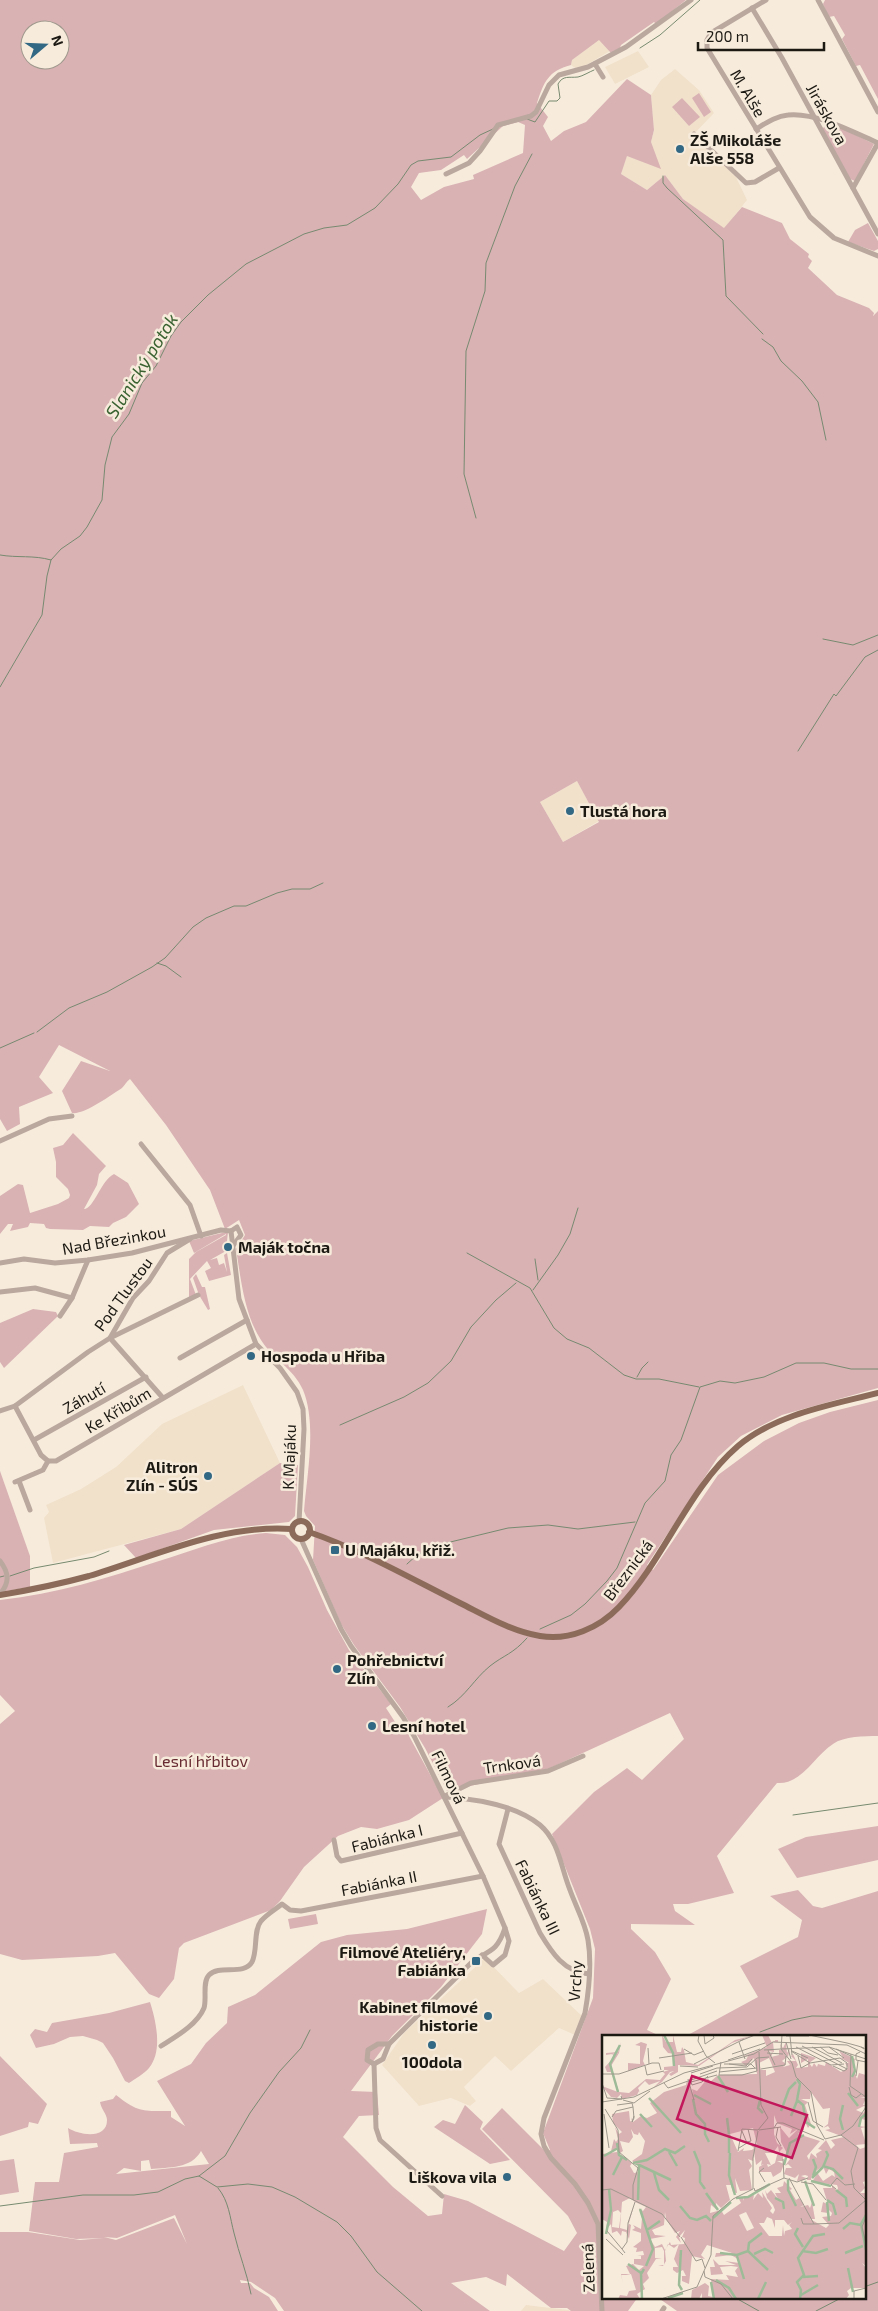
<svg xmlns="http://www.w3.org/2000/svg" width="878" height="2311" font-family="'Exo 2',sans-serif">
  <rect width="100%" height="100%" fill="#f7ecdc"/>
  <!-- built -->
  <g fill="#f1e1cb">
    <path d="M599,39L610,51L583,67L575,68L571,65L572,60Z"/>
    <path d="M638,51L649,67L615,84L605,67Z"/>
    <path d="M675,69L699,90L714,113L693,135L736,177L747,200L724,229L683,199L665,175L647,190L621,174L627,155L651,142L654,130L651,95L661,80Z"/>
    <path d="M577,781L599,821L563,842L540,802Z"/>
    <path d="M243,1385L280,1463L181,1529L53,1563L44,1518L49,1512L46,1505L81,1489L116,1467L162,1424Z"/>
    <path d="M485,1958L519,1993L543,1979L582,2016L575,2035L559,2028L511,2071L495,2056L464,2087L476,2101L470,2106L451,2098L419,2106L382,2065L404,2033Z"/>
    <path d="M526,2305L568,2310L570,2311H521Z"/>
  </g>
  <!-- green -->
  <g fill="#d9b2b4" fill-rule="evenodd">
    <path d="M0,0H686L656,24L654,22L621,45L620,48L611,53L599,40L572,60L571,65C548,71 544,82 537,103L548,117L543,126L551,141L564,131L586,122L627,79L651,95L654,130L651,142L661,169L627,156L621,174L647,190L665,175L683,199L724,228L742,207L782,223L790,239L809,254L808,257L812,261L808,268L837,295L869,308L874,313L873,316L878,311V1388L782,1415L741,1436L718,1457L647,1565L653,1570L718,1475L764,1441L799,1423L830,1412L878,1400V1736C865,1736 844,1736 833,1744C815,1755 802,1785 777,1783L717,1856L734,1893L688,1904H673L675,1911L695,1925L631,1924V1929L655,1952L671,1979L647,2030L660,2036H603V2297H638L628,2311H571L567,2308H551L507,2274L506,2286L486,2277L451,2283L490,2311H284L275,2298L251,2282L240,2280L241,2283H250L254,2288L269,2297L278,2311H0V2232H28L80,2240L104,2238L76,2239L29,2231L35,2182H59L64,2153L98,2147L97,2143L70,2144L68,2128C79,2135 107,2140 107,2120C107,2114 101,2109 100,2102L113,2099L116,2095C139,2113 143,2111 171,2111V2117L185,2126L157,2081L191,2064L206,2043L227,2023L228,2007L255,1995L321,1942L347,1935L407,1929L487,1909L482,1934L441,1987L392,2036L351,2091L377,2092L379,2115L359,2116L343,2137L393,2187L428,2216L442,2214L444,2194L468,2201L564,2251L577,2233L568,2216L482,2129L502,2108L545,2151L550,2150L543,2133L593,1998L595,1949L590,1929L552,1834L594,1792L627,1768L642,1780L684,1739L670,1713L548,1769L447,1791L425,1748L400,1707L354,1645L341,1624L313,1560L315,1526L306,1516L304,1511C307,1474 317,1424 303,1390C294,1369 272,1358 261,1340C244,1314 241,1279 236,1249L245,1235L239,1220L225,1229L210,1190L166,1125L130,1079C126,1082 125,1085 122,1088C111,1095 84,1115 72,1113L62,1091L81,1061L110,1071L59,1045L39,1077L53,1093L19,1107L20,1124L7,1131L0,1119ZM30,30H60V60H30ZM518,122L525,125L523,153L473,175L474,179L444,187L421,200L411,187L419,173L441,170L464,155L467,159L503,126ZM577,781L599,822L563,842L540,802ZM201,2151L209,2164L116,2174L124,2168L141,2171V2161L149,2160L151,2169C169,2167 191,2169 201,2151ZM175,2215L187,2244L174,2218L116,2240L104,2237L117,2238Z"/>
    <path d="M825,0H878V99L860,65L856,66L842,39L845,35L834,16L829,17L823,4Z"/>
    <path d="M699,93L711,112L704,117L692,98Z"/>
    <path d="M682,98L700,117L689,126L672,107Z"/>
    <path d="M827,124L842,128L874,144L855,181L850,179L823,131V128Z"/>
    <path d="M868,223L878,241V249L874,251L848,242L855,230Z"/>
    <path d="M73,1133L106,1166L99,1174L97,1185L84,1209C94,1209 101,1180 114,1174L128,1183L139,1204L126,1217L113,1223L109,1227L90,1226L83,1230L50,1229L46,1228L44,1224L30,1223L28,1227L10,1231L13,1224H8L0,1234V1196L18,1184L23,1185L30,1213L58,1204L69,1198L70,1195L68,1189L56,1177V1162L53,1148L63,1145Z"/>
    <path d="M226,1232H228L226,1251L210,1260L217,1258L219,1265L224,1263L227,1272L224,1255L227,1253L231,1275L209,1281L205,1271L211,1268L207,1261L190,1279L196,1295L189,1298V1259L196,1252L226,1235V1234L194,1253L189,1241Z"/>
    <path d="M196,1274L202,1287H205L210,1309L208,1310L199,1295L193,1278Z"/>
    <path d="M33,1309L56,1312L58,1316L4,1368L0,1362V1323Z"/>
    <path d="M280,1463L298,1465L295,1516L289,1522L214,1530L136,1558L124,1545L181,1529Z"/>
    <path d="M0,1471L30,1556V1587L0,1592Z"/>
    <path d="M266,1533L285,1535L297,1547L308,1567L327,1610L349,1650L391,1704L386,1708L399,1728V1732L408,1730L409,1736L443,1798L409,1820L377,1829L361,1827L338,1836L304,1867L280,1901L271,1910L184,1943L179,1948L174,1979L159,1998L149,1994L115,1953L98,1956L22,1960L0,1954V1724L15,1711L0,1695V1600C56,1594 107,1578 159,1561C194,1550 230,1535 266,1533Z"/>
    <path d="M878,1826V1860L797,1878L778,1849L806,1837Z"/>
    <path d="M798,1890L813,1906L822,1908L878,1891V2311H677L657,2297H864V2036H686L758,1997L740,1966L798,1937L802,1920L770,1896Z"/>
    <path d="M316,1914L318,1924L290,1929L288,1919Z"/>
    <path d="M150,2002C156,2021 163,2051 149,2068C144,2074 135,2079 129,2083L125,2081L113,2058L103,2043L97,2040L83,2036L70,2037L54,2044L36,2048L30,2035L35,2029L47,2032L52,2023L109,2013Z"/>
    <path d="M0,2056L47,2104L38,2124L29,2122L28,2127L0,2136Z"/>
    <path d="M465,2105L483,2122L480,2129L510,2160L490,2164L434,2127L443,2120L455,2124Z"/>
    <path d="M14,2159L19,2192L0,2195V2161Z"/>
  </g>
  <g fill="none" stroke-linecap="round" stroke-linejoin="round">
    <!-- stream -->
    <g stroke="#778a70" stroke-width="1">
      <path d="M640,48L660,35L700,0"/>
      <path d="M527,119L535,122L549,101H557L560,98L558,84C563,75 569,78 578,77C583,76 589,72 594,70"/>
      <path d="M663,176V183L667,188L723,240L726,296L763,334"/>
      <path d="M762,339L773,347L781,361L802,381L818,402L826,440"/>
      <path d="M476,518L464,474L466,351L485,291L486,263L515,186L532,154"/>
      <path d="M0,555C17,558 34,555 51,560L61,549L80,536L87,527L102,500L105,465L112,437L129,414L142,383L156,366L171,336L181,322L208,295L246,264L304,234L324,228L347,225L375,208L398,184L411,165L418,161L451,157L480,135L493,129"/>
      <path d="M823,639L853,645L878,635"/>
      <path d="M0,687L42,615L47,576L51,560"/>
      <path d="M798,751L834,694L836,696L865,657L878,650"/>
      <path d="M157,963L166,966L181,977"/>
      <path d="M37,1032L69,1008L107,992L152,967L165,958L193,927L206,918L234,906H246L277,893L292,889H310L323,883"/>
      <path d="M0,1048L34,1033"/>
      <path d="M467,1253L530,1288L554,1328L567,1339L589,1348L624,1375L636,1379H659L699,1387"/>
      <path d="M535,1259L538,1280"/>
      <path d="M533,1290L558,1255L570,1234L578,1208"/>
      <path d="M637,1377L642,1368L648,1362"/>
      <path d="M340,1425L404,1397L428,1383L451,1361L471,1327L496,1300L516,1283"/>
      <path d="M407,1564L417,1555L438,1545L508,1528L548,1525L578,1529L635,1522"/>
      <path d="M10,1576L34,1568L94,1557L109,1551"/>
      <path d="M0,1577L4,1576"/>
      <path d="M540,1629L571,1615L585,1604L607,1581L617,1568L645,1503L665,1481L671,1455L681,1440L700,1387L720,1381L735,1383L764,1377L796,1363H824L851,1369H878"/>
      <path d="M448,1707C466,1696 474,1679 490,1666C504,1655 513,1654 527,1638"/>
      <path d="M793,1815L878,1803"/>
      <path d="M760,2032L792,2020L812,2016L878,2017"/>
      <path d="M199,2176L225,2156L250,2113L279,2072L301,2048L310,2030"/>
      <path d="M218,2188C229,2201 230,2218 234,2233C239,2254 247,2273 251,2294"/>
      <path d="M0,2206L83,2195H134L158,2192L185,2179L199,2176L217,2187L248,2184L272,2187L295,2197L337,2222L351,2236L377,2272L422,2311"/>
      <path d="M864,2287L878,2282"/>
      <path d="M734,2297L759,2311"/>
      <path d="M816,2311L843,2297"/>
    </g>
    <!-- minor -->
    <g stroke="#baa79e" stroke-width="5">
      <path d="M766,0L711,33L707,40V48L810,217L834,238L878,256"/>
      <path d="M818,0L878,112"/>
      <path d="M752,8L782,58L878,234"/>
      <path d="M595,64L603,77"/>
      <path d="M756,129C766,123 776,116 788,115C816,112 853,132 878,143"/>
      <path d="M694,134L746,183L755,182L779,168"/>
      <path d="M446,174L469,163L480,151L498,125L531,116L536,112L549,85L559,75L588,67L626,47L691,0"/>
      <path d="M853,188L878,143"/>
      <path d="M0,1141L49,1119L72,1116"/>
      <path d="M141,1144L190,1205L201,1236"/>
      <path d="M231,1231L239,1299L256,1344L280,1368L297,1392L303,1409L304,1429L299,1522"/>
      <path d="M231,1231L237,1227L241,1235L232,1247"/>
      <path d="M0,1263L24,1259L55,1263L88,1260L132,1253L221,1230L231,1231"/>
      <path d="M0,1292L35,1288L72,1298L88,1260"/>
      <path d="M60,1316L72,1298"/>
      <path d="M180,1358L247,1320"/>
      <path d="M163,1398L110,1338L198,1295"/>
      <path d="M15,1406L41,1455L48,1461H56L256,1344"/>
      <path d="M0,1411L15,1406L88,1352L110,1338L133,1298L149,1281L167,1253L190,1239"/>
      <path d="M34,1440L146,1377"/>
      <path d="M19,1481L30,1510"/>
      <path d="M15,1482L43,1470L48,1461"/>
      <path d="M301,1539L341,1629L351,1646L403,1717L414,1736L483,1876L505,1928L509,1941L505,1955L493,1965L482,1955"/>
      <path d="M0,1561C9,1573 10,1582 0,1594"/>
      <path d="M445,1796L471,1783L548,1771L583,1756"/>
      <path d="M446,1797C475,1799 516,1805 540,1825C559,1841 561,1868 570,1890C576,1907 585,1922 588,1940C592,1964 589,1990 585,2013L544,2118L541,2134L544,2146L551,2158L575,2184L588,2203L598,2224L602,2311"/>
      <path d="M508,1809L499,1844L540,1933C552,1953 564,1972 589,1974"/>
      <path d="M334,1840L337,1856L341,1861L462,1833"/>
      <path d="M161,2046C175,2037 197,2025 204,2008C207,1999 202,1982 209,1975C219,1964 244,1976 252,1962C258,1950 253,1931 261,1921C267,1914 276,1909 282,1904L290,1910L301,1911L483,1876"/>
      <path d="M374,2064L383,2059L389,2044L474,1960C492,1950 498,1949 505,1928"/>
      <path d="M374,2064L376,2128L380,2140L442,2196"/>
      <path d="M374,2064L367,2060L368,2050L378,2044H389"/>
      <path d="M662,2311L664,2308"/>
    </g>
    <!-- major -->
    <g stroke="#8d6b5b" stroke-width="6">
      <circle cx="301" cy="1530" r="9"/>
      <path d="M309,1532C361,1550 410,1578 460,1603C486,1616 511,1631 540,1636C569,1641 599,1628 619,1607C665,1559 687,1490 738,1446C776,1414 831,1405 878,1393"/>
      <path d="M0,1595C30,1590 60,1584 89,1576C155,1556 222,1524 292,1529"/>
    </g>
  </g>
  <!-- markers -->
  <g fill="#326883" stroke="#f7ecdc" stroke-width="2">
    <circle cx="680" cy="149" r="5"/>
    <circle cx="570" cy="811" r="5"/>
    <circle cx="228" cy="1247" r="5"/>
    <circle cx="251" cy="1356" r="5"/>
    <circle cx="208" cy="1476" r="5"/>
    <rect x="330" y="1545" width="10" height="10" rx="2.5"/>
    <circle cx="337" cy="1669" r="5"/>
    <circle cx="372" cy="1726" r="5"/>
    <rect x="471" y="1956" width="10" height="10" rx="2.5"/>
    <circle cx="488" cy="2016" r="5"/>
    <circle cx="432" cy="2045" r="5"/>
    <circle cx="507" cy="2177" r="5"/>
  </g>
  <g text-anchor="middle" stroke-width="5" stroke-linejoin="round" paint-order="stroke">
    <!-- street labels -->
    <g font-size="16" fill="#1c1913" stroke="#f7ecdc">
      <text transform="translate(748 93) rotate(59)" y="6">M. Alše</text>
      <text transform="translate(827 114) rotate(61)" y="6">Jiráskova</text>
      <text transform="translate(114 1240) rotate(-10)" y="6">Nad Březinkou</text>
      <text transform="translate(123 1294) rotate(-54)" y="6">Pod Tlustou</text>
      <text transform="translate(84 1398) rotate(-30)" y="6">Záhutí</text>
      <text transform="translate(118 1410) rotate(-31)" y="6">Ke Křibům</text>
      <text transform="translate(289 1457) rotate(-88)" y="6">K Majáku</text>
      <text transform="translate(628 1570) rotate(-53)" y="6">Březnická</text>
      <text transform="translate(512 1764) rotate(-8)" y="6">Trnková</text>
      <text transform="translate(449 1777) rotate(64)" y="6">Filmová</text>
      <text transform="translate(387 1838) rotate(-14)" y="6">Fabiánka I</text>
      <text transform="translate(379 1883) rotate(-11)" y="6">Fabiánka II</text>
      <text transform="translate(538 1897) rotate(64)" y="6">Fabiánka III</text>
      <text transform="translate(575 1981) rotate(-86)" y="6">Vrchy</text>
      <text transform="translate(588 2268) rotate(-92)" y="6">Zelená</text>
    </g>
    <!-- poi labels -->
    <g font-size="16" font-weight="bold" fill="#1c1913" stroke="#f7ecdc" text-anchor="start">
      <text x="690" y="146">ZŠ Mikoláše<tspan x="690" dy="18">Alše 558</tspan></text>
      <text x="580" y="817">Tlustá hora</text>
      <text x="238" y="1253">Maják točna</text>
      <text x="261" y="1362">Hospoda u Hřiba</text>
      <text x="198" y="1473" text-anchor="end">Alitron<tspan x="198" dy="18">Zlín - SÚS</tspan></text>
      <text x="345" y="1556">U Majáku, křiž.</text>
      <text x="347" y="1666">Pohřebnictví<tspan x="347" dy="18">Zlín</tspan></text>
      <text x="382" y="1732">Lesní hotel</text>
      <text x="466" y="1958" text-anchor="end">Filmové Ateliéry,<tspan x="466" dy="18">Fabiánka</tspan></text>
      <text x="478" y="2013" text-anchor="end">Kabinet filmové<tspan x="478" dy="18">historie</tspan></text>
      <text x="432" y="2068" text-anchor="middle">100dola</text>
      <text x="497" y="2183" text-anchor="end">Liškova vila</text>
    </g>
    <!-- park labels -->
    <g font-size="16" fill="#672a31" stroke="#f7ecdc">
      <text x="201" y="1767">Lesní hřbitov</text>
    </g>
    <!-- water labels -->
    <g font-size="18" font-style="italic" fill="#3b6332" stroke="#f7ecdc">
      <text transform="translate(142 366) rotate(-58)" y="6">Slanický potok</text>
    </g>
  </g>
  <!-- overview -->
  <g transform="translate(602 2035)">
    <rect width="264" height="264" fill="#f7ecdc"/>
    <path d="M60,0L64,7H71V0L75,17H79L80,12L82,15L84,27L96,30L133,5L153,0L130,8L97,31L76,30V37L69,41L67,39L72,36L68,37L60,47L51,53L58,46L47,50L43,46L36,53L37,55L38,59L37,56L35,60L20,64L19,59L15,63L9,62L0,51L16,57L9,37H5L3,32L14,20H9L16,18L4,20V18L16,17L19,7L17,18L9,31L17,57L27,58L44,44L58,45L63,39L61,37L67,35H62V32L72,31V19L66,18L61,12ZM160,0H166L170,8V7L173,6V5H176V7H171L172,17L167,16L168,19L171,17L169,22L177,20V15H172H180L178,9L181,13L184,7L185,18L188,13L186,22L180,16L185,22L180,26L184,29L181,32L188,30L185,26H194L189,21L191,19L196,30L194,33L206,32V24L199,28V18L214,23L207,28L210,32L212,28L215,32L216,29L223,31L224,27L239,37L246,33L243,28H247L239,23L241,22L237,16L253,24L251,33L255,44L257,38L264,40V62H258L264,63L261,70H264L254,75L261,78L264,75V85L259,84L257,91L264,92L259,93L264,109L254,110L258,114L264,112V146L261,147L263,153L258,158H264V231L260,228L264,233V253H249L245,256L247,260L244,264H100V258L97,264H89L90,255L103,248L107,251L106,261L111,262L109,244L127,245L124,240L136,242L133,236L136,232L129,231L118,232L121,239L109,240L108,232H113L111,224L117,230H134L123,226L137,228L136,224L129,220L113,222L114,218H130L105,210L99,220L103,224L90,221L87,249L80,246V241H84L81,235L75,238L71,235V232H76L72,224L77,209L72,213L66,209L63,216L64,226L61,231L56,230H62V216L60,212L53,213V223L60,224H54L45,238L47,243L41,249L43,254L35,259L38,264H16L18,260L25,261L27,256L34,255L29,239L24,240H19L21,248L19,239H28L24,231L31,229L37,235L42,231L32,229V224H39V221H35L42,220L41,216L34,217L35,213L31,212L39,206V198L30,195L33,193L31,190L39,194L40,183L37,173L41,176L44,172L33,167L26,188L29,190L27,204L24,197L20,196L19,201L15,196L10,198L9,189L4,195L5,187L0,184V119L15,117L30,128L28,131L32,138L37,137L36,130L30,126L40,119L43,106L37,97L36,100L32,99L29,94L31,102L27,108L18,106L21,116L18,118L16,113L9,116L12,104L14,107L16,104L13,92L17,99L20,97L11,88L10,79L27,76L28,86L30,87L29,82L31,87L39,81L45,83L55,78L48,68L62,57L84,50L85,45L91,59L90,54L95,56L106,43L108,47L116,40L155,39L152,23L144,31L139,27L144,25L146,21H142L165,12L163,8L161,10L163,7ZM167,23L173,37L164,41V35H159L157,28ZM209,57L221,74L228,73L226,89L221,93L226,91L228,94L223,95L242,102L229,105L233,110L229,114L224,105L216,114L220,115L214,119L215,123L209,118L207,125L205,121L218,106L196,99L202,95L201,90L204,89L206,93L209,89L203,70L206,67L199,64H208ZM172,80L175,88L190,94L188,99L196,94L187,103L178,92L179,107L188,124L183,131L186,129L190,133H184L182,139L193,143L197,139L195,146L201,145L204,143L199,141L203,140L206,141L205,145H209L210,140L215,139L210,147L235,150L236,153L235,156L230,150V153H221L225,166V169L221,167L219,177L226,178L225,173L230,178L229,181L220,182L227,190L224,193L208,184H213L210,167L208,173L206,170L198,172L202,170L200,167L197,163L194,165L188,155L190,154L182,146L181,151L175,153L179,158H173L176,164L169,155L165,159L163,155L165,163L171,170L173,175L171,179L168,176L170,173L160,157L161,163L156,158L151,165L152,160L142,162L141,166V162L137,164L139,168L122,180L119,175L108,178L109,170L114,174V168L119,173L128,165L124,150H129L131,157L135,158L133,143L138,156L150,155L147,135L150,131L146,124L151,126L152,117L154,130L160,125L159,130L162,129L157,132V137H169L171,142L179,137L182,129L175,126H181V118L175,120L173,128L166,132L165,129L169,130L163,118H171L176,111L177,117L181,113L175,108L172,99ZM151,93L155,109H147L152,113L150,115L141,116L142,113L136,117L128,99ZM221,131L224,139L227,134L232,137L233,142L230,140L221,146L214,136ZM28,163L33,167L25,195L18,193L20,167ZM16,175L19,178L17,193L10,192L11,177ZM63,177L64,184L73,198L78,196L74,202L79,208L77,202L83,195L80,202L83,203L82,209L69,210L68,207L63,215L60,209L53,212L48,204L64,201L53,200L50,195L62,190ZM144,177L152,193L145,196L137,180ZM165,182L170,184L173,193V185H182L186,190L190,187L187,190L190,194L183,196L182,201L181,190L180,201H167L157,188H162ZM39,7L45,9L41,26L43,30L26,36V28L38,29V11L33,10Z" fill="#d9b2b4" fill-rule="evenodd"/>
    <path fill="none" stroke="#9ebb98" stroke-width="2.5" d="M62,0L71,18L72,31M116,41L126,57M250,42L253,36L250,21M195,44L198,49L195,65L201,70L204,87L213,93M16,57L8,29L18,10M246,58L256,71M92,60L109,69M47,63L79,98M91,64L94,79L103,89V99L107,107M158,65L156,73L161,78M241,70L238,84L241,95M179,76L187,54L194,47M38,79L50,92M189,81L195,66M125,83L127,99M257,92L259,83L264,79M127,100V118M15,108L17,120L25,125M92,116L98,131V147L103,154M67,117L75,131M128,118L127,140L133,160M2,121L16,113M211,124L214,132L211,141M31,128L45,125L63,114L73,118L83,111M33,128L69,145M182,130L188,108L202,100M221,131L231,134L241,144M221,132L226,120L224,116M52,138L57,155L67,165M11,140L20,122M210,143L221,132M186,145V155L194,171M203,146L212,171M209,146L229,151M234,155L244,163L245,172M104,158L116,175M134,163L146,162L168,149M173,163L181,167L182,174M36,165L37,131M225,165L231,169L234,180M225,167L227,186M78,171L88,183L95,185L104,181L109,186M38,174L51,214L44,231M264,180L259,189L264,215M111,183L129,167M196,193L193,199L201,212M241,194L248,188L259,190M45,195L58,186M4,199L9,175L7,154M79,215L77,250L80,255M146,216L147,208L160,198M200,216L214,218L226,214M118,218L135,220L146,216L166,235M243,218L261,211M152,219L163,214L171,218M135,221L142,244M26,229L39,238M246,233L251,257M201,242L216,241M114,245L127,253L134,264M109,247L112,264M199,260L216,250M66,263L81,258M40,264L39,239L42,234M156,264L164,247M198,264L199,255L195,247L202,240L196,223L211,201L223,199"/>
    <path fill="none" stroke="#9f988c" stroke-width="1" d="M97,0L96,6L104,21L113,28M102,0L103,9L112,3L111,0M207,0L245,8L256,11L262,13V14L259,12M184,1H207M188,1L190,20M138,6L153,0M137,7L143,24M184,7L189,24M200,11L245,34M194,12L229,30L242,29M210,12L240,28M218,12L226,18L236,20M227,12L242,23M46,13L47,29M82,14L92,20L102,16M234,14L249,21M162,15L179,14L180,0M166,15L173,30M189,16L208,28L238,23L245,28V34M190,16L206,23M258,17L254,19V25L264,27M165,18L181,19M130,19L163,8M249,19L248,51L264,62M142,20L158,14M196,21L199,33L208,28M57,23L90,18M126,25L141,20M119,27L117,40H140L155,36L154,25M92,29L142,4M122,29H149L153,33M127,29L144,31L150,24M43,31L45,40L62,36M78,31L96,32M231,31L242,36L245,34M159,34L183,30L184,21M117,37L155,33M89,38L111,31M0,39H17L50,28H57L59,35M98,39L115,33L145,32L155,23L167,22M254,41L256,26M86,44L92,65M88,44L90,50L100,47L106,41M89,47L115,40M0,48L5,63M62,48L66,53L115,36M247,52L249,60L254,63L259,59M5,63L20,64L19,61M21,65L32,68L48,56M0,67L32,62L82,38L152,19L171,7L245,10L264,19M206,67L211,86L221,92M15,70L30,68M31,72L32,83L30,87L32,81M3,74L16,95L17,117L36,133L31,150V165M2,79L7,113M10,82L14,76L31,72L30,68M176,92L174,102L179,111M172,93L175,88H181L222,105M140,94L156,95M156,95L166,83L159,70L157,17M157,95L179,92M239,100L251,91L264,72M223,104L215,90L209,57L194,42L190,28L179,14L227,12L264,24M223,104L239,100L256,113L249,136L252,153L264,165M145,107L149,106L146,94M137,113L145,108L140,96M136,116L140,94M181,124L182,143M162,133L157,137L163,147M187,143L212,189L237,188L264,165M199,147L211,149L224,165M152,153L153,156L182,143L195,147L206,143M234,154L229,150L235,143L243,150L253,149M0,155L9,154L60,179L78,202M264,182L260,192L264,209M199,183L201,189H212M5,196L20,214M79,202L94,226L100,224L103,233M4,204L21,220M23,218L20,214L25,207L26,188L33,167M102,236L103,242L119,249L131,264M59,264L95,252L109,220L111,181L131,164L151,154V123L156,96M252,264V256L264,253"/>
    <path fill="#c2185b" fill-opacity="0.15" stroke="#c2185b" stroke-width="2.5" d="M90,41L205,80L190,123L75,84Z"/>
    <rect width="264" height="264" fill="none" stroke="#1c1913" stroke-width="2.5"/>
  </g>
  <!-- north arrow -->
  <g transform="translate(45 45) rotate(71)"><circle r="24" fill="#f7ecdc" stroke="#9f988c"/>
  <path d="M0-4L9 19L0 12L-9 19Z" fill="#326883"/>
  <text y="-8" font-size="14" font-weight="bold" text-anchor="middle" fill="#1c1913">N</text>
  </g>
  <!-- scale -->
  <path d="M698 42v8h126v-8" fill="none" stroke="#1c1913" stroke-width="2.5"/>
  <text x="706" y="42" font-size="15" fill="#1c1913" stroke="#f7ecdc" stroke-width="4" paint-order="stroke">200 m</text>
</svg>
